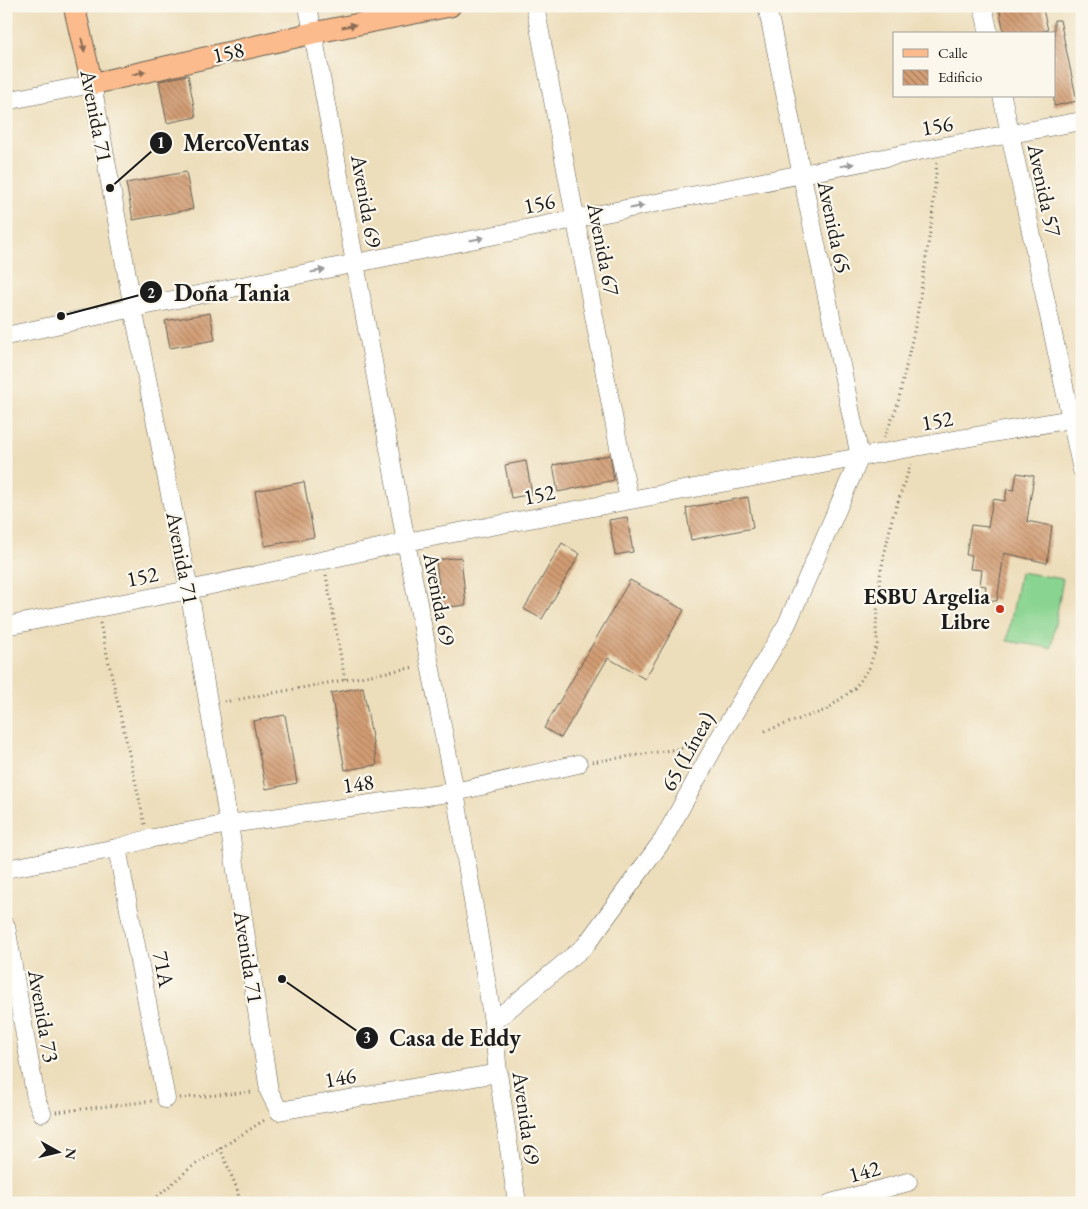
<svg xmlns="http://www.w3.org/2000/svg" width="1088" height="1209" font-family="'EB Garamond',serif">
  <defs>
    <pattern id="building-back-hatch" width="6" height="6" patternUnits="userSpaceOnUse" patternTransform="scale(1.25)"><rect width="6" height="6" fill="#d29d74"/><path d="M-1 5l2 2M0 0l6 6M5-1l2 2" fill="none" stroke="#aa7f5e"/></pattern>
  </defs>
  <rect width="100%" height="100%" fill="#fbf7ec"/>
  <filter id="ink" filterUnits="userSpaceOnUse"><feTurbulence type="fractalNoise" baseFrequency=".02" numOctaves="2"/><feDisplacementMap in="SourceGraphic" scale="10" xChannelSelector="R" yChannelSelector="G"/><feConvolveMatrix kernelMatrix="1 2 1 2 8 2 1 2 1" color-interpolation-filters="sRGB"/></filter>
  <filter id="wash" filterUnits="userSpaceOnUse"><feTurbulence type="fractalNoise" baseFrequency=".0096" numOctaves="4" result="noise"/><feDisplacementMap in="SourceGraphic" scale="20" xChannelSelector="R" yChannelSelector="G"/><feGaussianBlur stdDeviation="1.12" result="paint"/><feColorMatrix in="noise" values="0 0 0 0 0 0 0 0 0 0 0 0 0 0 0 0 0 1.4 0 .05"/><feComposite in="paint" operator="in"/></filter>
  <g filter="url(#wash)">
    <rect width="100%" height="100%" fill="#eddebb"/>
    <!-- green -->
    <path fill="#8ad491" stroke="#537856" d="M1020,572L1063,579L1051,648L1007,641Z"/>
    <g id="blocks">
      <!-- building -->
      <g fill="url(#building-back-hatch)">
        <path d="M999,6H1042L1048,30L1032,34H1004Z"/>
        <path d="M1054,20H1060L1077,101L1054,106Z"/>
        <path d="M188,75L196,117L167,123L159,81Z"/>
        <path d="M186,172L193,209L133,220L126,183Z"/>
        <path d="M210,313L215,340L170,348L165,321Z"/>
        <path d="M610,455L614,480L558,492L553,465Z"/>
        <path d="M526,461L532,494L511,498L505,465Z"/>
        <path d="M1017,473L1034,476L1027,521L1052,526L1047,563L1004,553L997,601L984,599L986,586L980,585L982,570L970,569L972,555H966L971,525L988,527L993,499L1005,501L1007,489L1014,490Z"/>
        <path d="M304,482L314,537L265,546L255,491Z"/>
        <path d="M748,497L753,528L691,540L686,508Z"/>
        <path d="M627,517L633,552L615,555L609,520Z"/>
        <path d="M562,543L580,554L542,619L524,609Z"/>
        <path d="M461,557L466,605L441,608L436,560Z"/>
        <path d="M630,580L684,610L645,679L608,658L561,738L544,728Z"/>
        <path d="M363,687L377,765L345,770L331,693Z"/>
        <path d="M285,715L297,783L266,789L253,721Z"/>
      </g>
    </g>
  </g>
  <g filter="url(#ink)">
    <use href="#blocks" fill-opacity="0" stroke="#656054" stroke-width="1"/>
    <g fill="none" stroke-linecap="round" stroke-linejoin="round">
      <!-- minor casing -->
      <g stroke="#656054" stroke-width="19">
        <g id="minor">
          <path d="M308,6L406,542L455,792L493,1022L498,1073L517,1203"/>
          <path d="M535,6L629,500"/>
          <path d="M983,6L989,34"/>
          <path d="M1002,96L1082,470"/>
          <path d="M6,101L92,84L133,308L189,590L229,824L269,1091L279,1111L498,1073"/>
          <path d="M6,336L133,308L575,219L939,147L1082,121"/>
          <path d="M6,626L189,590L406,542L860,457L1082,417"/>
          <path d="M117,848L166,1099"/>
          <path d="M6,869L117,848L148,839L229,824L455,792L578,764"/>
          <path d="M6,926L36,1099L42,1113"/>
          <path d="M493,1022L585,946L663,840L717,742L787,624L860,457L767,6"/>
          <path d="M831,1203L908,1182"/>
        </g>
      </g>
      <!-- major casing -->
      <g stroke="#656054" stroke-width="23">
        <path id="major" d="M74,6L92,84L313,33L450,6"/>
      </g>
      <!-- path -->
      <g stroke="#656054" stroke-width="3" stroke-dasharray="1 4" stroke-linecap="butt">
        <path d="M884,438L897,407L916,322L932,219L937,162"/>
        <path d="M326,575L345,680"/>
        <path d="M100,623L145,825"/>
        <path d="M224,702L415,667"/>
        <path d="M765,731L826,710L855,688L869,668L877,644L876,626L880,575L892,519L911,464"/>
        <path d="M592,762L697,746"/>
        <path d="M180,1098L254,1092"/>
        <path d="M56,1112L152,1101"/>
        <path d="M220,1148L238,1191L239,1203"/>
        <path d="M150,1203L190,1168L266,1119"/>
      </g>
      <!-- minor -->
      <use href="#minor" stroke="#fff" stroke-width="18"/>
      <!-- major -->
      <use href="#major" stroke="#fbbb8c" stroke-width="21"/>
    </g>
    <!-- one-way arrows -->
    <defs><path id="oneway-solid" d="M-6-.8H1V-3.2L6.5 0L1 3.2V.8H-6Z" transform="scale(1.25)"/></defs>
    <g fill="#8c6c54">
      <use href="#oneway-solid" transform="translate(349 26) rotate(-11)"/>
      <use href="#oneway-solid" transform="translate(83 45) rotate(77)"/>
      <use href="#oneway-solid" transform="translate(139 73) rotate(-13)"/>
    </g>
    <g fill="#999">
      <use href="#oneway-solid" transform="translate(847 165) rotate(-11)"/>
      <use href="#oneway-solid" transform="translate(637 207) rotate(-11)"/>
      <use href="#oneway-solid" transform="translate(477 239) rotate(-12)"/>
      <use href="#oneway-solid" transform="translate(318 271) rotate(-11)"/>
    </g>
  </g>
  <!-- markers -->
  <circle fill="#c8321e" stroke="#fbf7ec" stroke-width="2" cx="1000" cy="609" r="5"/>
  <g text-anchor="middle" stroke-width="4.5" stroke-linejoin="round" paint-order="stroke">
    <!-- street labels -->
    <g font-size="22" fill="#1c1c1c" stroke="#fbf7ec">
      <text transform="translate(228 52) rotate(-13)" y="8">158</text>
      <text transform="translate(97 116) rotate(79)" y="8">Avenida 71</text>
      <text transform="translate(937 125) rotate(-10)" y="8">156</text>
      <text transform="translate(1045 190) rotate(78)" y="8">Avenida 57</text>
      <text transform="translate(367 201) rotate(80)" y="8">Avenida 69</text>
      <text transform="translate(539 203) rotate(-12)" y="8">156</text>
      <text transform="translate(835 227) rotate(78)" y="8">Avenida 65</text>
      <text transform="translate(604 249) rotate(79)" y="8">Avenida 67</text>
      <text transform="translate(937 420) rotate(-10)" y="8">152</text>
      <text transform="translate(539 494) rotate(-11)" y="8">152</text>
      <text transform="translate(183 558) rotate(79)" y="8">Avenida 71</text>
      <text transform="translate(142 576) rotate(-11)" y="8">152</text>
      <text transform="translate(440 599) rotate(79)" y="8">Avenida 69</text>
      <text transform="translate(687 751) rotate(-61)" y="8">65 (Línea)</text>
      <text transform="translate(358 783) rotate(-8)" y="8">148</text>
      <text transform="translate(249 957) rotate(81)" y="8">Avenida 71</text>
      <text transform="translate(164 969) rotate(79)" y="8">71A</text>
      <text transform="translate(44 1016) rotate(80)" y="8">Avenida 73</text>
      <text transform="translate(340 1077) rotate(-10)" y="8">146</text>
      <text transform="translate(527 1118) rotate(82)" y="8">Avenida 69</text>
      <text transform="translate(864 1171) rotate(-15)" y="8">142</text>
    </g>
    <!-- poi labels -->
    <g font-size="22" font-weight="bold" fill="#1c1c1c" stroke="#fbf7ec" text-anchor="end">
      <text x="990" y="604">ESBU Argelia<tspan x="990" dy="25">Libre</tspan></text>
    </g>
  </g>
  <!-- callouts -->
  <path fill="none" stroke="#1c1c1c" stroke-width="2" d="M110 188L161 143M61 316L151 292M282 979L367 1038"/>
  <g fill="#1c1c1c" stroke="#fbf7ec" stroke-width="2">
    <circle cx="110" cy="188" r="5"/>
    <circle cx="61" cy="316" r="5"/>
    <circle cx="282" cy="979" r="5"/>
    <circle cx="161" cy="143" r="12"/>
    <circle cx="151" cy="292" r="12"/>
    <circle cx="367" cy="1038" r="12"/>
  </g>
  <g font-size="15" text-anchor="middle" font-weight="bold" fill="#fff">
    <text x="161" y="148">1</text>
    <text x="151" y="298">2</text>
    <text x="367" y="1043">3</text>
  </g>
  <g font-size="24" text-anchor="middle" font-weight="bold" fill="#1c1c1c" stroke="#fbf7ec" stroke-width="4.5" stroke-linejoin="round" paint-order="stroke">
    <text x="246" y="151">MercoVentas</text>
    <text x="232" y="301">Doña Tania</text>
    <text x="455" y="1046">Casa de Eddy</text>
  </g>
  <!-- margin -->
  <rect width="1088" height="1209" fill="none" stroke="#fbf7ec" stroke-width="25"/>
  <!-- legend -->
  <rect x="893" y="32" width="162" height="65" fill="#fbf7ec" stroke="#a29f99"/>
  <rect x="903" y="49" width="25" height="8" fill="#fbbb8c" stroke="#a29f99"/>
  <text x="938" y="58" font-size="15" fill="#1c1c1c">Calle</text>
  <rect x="903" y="70" width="25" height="15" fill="url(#building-back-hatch)" stroke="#a29f99"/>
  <text x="938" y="82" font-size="15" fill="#1c1c1c">Edificio</text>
  <!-- north arrow -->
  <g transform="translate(58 1152) rotate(98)" stroke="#fbf7ec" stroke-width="4" paint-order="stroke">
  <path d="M0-4L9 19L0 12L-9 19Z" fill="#1c1c1c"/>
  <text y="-8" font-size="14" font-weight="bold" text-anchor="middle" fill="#1c1c1c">N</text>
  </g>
</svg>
